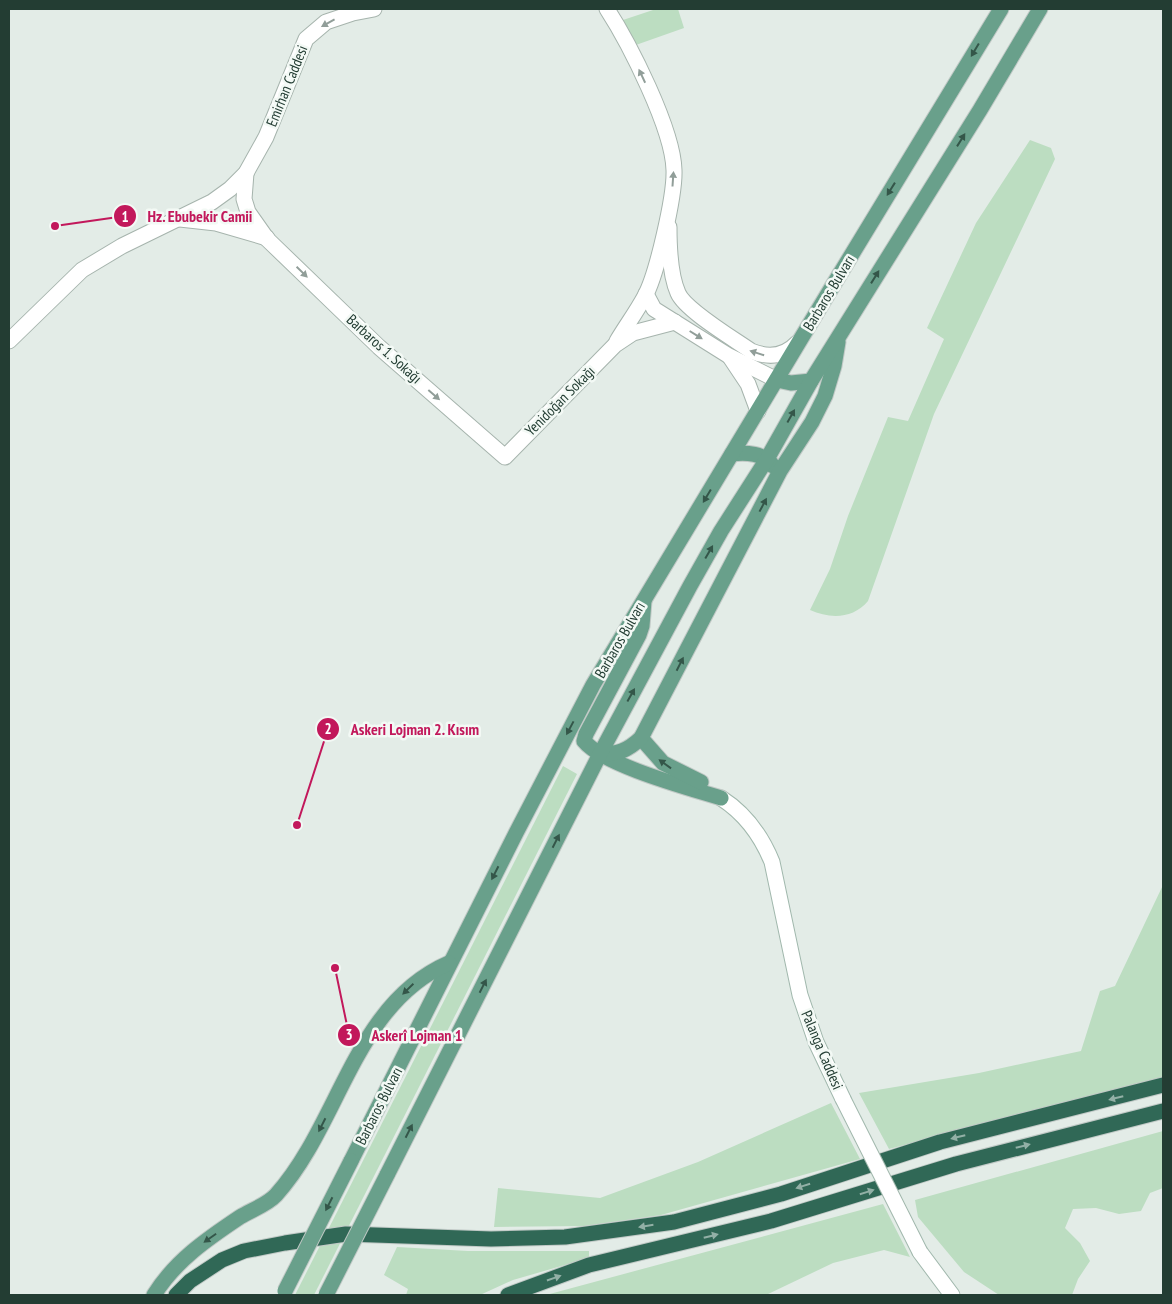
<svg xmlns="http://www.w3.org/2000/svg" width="1172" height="1304" font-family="'PT Sans Narrow',sans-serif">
  <rect width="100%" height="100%" fill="#e3ece7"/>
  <!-- green -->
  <g fill="#bcddc1">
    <path d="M656,9H678L684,28L633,46L623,20Z"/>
    <path d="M1030,140L1051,148L1055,159L934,414L868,601C853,619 830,619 810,610L830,569L848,516L888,417L908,421L944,339L927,328L976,223Z"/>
    <path d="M563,766L577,774L314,1295H295Z"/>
    <path d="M1163,885V1078L889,1149L859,1093L979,1073L1081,1051L1100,991L1115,986Z"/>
    <path d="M831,1103L860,1159L661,1215L584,1226L494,1227L498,1188L600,1198L698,1162Z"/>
    <path d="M1163,1131V1188L1150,1193L1141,1211L1119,1214L1096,1208L1073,1209L1065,1228L1080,1243L1090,1261L1078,1279L1072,1295H999L964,1272L918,1217L915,1200Z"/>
    <path d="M883,1204L910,1257L884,1250L833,1263L766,1295H546Z"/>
    <path d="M397,1247L468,1251H589V1258L513,1280L480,1295H406L408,1289L384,1275Z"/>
  </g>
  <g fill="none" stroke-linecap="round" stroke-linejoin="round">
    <!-- tertiary casing -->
    <g stroke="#a6b4ad" stroke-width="17">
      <g id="tertiary">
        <path d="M607,9C629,43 673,129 674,170C675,195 657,274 645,296C637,311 626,326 617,341"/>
        <path d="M246,173L244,199L248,212L267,239L379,347L505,457L615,345L633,333L675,322"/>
        <path d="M180,219L216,223L267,238"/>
        <path d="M669,227C669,247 670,275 678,293C685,310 734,339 751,351C768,358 784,357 797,343"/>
        <path d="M646,294L654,309L729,356L777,380"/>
        <path d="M9,341L82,270L122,246L212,202L230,189L246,173L266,137L306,39L326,22L353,13L374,9"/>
        <path d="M730,357L748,384L758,411"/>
      </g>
    </g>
    <!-- secondary casing -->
    <g stroke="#a1b8ad" stroke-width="17">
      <g id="secondary">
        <path d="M721,798C746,814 761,835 772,862L800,995L816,1042L843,1099"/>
        <path d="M920,1252L952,1295"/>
      </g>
    </g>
    <!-- primary casing -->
    <g stroke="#c1c9c6" stroke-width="17">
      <g id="primary">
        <path d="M777,380L791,383L811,381"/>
        <path d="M732,454C745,452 765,453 773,466"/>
        <path d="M644,601L642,626L639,635L586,734L584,741C603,765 689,788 721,798"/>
        <path d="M641,738L663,763L701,782"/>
        <path d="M600,754C618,754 627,751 641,738L780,471L812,422L825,396L834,366L838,342"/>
        <path d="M351,1161L516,833L593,685L832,287L1001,9"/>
        <path d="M387,1175L600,754L690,586L721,531L767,459L811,381L980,110L1040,9"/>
        <path d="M154,1295C175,1261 207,1239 240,1217C251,1210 267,1205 276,1195C340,1124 354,1004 449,963"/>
      </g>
    </g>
    <!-- motorway casing -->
    <g stroke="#c1c9c6" stroke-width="17">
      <g id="motorway">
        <path d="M176,1295L190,1281L222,1260L244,1251L285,1243L346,1234L491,1239L565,1237L674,1222L781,1194L940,1142L1163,1085"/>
        <path d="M508,1295L589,1265L771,1221L956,1164L1163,1111"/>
      </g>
    </g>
    <!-- tertiary -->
    <use href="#tertiary" stroke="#fff" stroke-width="15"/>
    <!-- secondary -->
    <use href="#secondary" stroke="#fff" stroke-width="15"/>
    <!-- primary -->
    <use href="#primary" stroke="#69a08b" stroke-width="15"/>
    <!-- motorway -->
    <use href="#motorway" stroke="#306856" stroke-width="15"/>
    <!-- secondary-bridge casing -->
    <g stroke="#a1b8ad" stroke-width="17" stroke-linecap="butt">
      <path id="secondary-bridge" d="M843,1099L920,1252"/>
    </g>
    <!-- primary-bridge casing -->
    <g stroke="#c1c9c6" stroke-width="17" stroke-linecap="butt">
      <g id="primary-bridge">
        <path d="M285,1291L351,1161"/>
        <path d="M326,1295L387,1175"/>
      </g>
    </g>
    <!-- secondary-bridge -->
    <use href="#secondary-bridge" stroke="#fff" stroke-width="15"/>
    <!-- primary-bridge -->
    <use href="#primary-bridge" stroke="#69a08b" stroke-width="15"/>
  </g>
  <!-- one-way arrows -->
  <defs><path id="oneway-solid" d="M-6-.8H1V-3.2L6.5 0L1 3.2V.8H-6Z" transform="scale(1.25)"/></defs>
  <g fill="#919e99">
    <use href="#oneway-solid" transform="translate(328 23) rotate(151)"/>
    <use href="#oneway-solid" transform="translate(642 76) rotate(-115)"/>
    <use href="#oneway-solid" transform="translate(673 179) rotate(-86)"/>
    <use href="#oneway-solid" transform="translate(302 272) rotate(44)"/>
    <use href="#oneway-solid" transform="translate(696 335) rotate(32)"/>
    <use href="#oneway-solid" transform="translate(757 353) rotate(-162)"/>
    <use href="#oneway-solid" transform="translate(434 395) rotate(41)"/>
  </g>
  <g fill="#345649">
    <use href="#oneway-solid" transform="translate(975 50) rotate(121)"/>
    <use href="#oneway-solid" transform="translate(961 140) rotate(-58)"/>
    <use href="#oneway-solid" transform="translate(891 189) rotate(122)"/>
    <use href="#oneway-solid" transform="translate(875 277) rotate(-58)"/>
    <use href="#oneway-solid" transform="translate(791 416) rotate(-61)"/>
    <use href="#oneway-solid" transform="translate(707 496) rotate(121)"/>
    <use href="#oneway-solid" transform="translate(763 505) rotate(-62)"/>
    <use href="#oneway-solid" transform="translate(709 552) rotate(-60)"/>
    <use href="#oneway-solid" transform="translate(680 664) rotate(-63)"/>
    <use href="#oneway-solid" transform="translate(631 695) rotate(-61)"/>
    <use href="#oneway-solid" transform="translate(570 728) rotate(118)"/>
    <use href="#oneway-solid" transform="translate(665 764) rotate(-144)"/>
    <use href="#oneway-solid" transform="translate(556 841) rotate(-63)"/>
    <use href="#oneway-solid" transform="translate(495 873) rotate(117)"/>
    <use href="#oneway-solid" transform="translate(483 986) rotate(-63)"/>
    <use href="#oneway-solid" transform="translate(408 989) rotate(136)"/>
    <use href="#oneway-solid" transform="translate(322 1125) rotate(117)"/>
    <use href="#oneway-solid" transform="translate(409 1131) rotate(-63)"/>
    <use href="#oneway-solid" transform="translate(329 1204) rotate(117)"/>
    <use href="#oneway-solid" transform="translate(210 1238) rotate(145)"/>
  </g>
  <g fill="#92b0a6">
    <use href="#oneway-solid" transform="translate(1116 1098) rotate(166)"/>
    <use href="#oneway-solid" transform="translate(958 1137) rotate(166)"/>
    <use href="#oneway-solid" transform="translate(1023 1146) rotate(-14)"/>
    <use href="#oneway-solid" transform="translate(803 1186) rotate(162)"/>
    <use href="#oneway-solid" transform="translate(867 1192) rotate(-17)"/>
    <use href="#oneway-solid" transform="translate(646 1226) rotate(171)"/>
    <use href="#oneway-solid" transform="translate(711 1236) rotate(-14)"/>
    <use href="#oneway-solid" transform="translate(554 1278) rotate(-19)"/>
  </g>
  <g text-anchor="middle" stroke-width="5" stroke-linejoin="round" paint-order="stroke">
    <!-- street labels -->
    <g font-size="15" fill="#233d33" stroke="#f3f9f5">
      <text transform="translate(287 86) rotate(-68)" y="5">Emirhan Caddesi</text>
      <text transform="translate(829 293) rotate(-59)" y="5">Barbaros Bulvarı</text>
      <text transform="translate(384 349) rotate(42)" y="5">Barbaros 1. Sokağı</text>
      <text transform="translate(560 401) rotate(-45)" y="5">Yenidoğan Sokağı</text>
      <text transform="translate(620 640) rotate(-60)" y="5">Barbaros Bulvarı</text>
      <text transform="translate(822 1050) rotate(67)" y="5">Palanga Caddesi</text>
      <text transform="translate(379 1106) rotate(-63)" y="5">Barbaros Bulvarı</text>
    </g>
  </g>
  <!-- callouts -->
  <path fill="none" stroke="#c2185b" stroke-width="2" d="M55 226L125 216M297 825L328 729M335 968L349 1035"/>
  <g fill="#c2185b" stroke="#f3f9f5" stroke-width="2">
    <circle cx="55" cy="226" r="5"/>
    <circle cx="297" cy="825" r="5"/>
    <circle cx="335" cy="968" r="5"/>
    <circle cx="125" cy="216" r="12"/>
    <circle cx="328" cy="729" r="12"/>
    <circle cx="349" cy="1035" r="12"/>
  </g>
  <g font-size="15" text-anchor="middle" font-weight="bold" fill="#fff">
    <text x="125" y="222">1</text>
    <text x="328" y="734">2</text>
    <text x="349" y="1040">3</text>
  </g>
  <g font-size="16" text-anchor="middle" font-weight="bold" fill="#c2185b" stroke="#f3f9f5" stroke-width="5" stroke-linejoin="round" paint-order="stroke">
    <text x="200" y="222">Hz. Ebubekir Camii</text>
    <text x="415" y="735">Askeri Lojman 2. Kısım</text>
    <text x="417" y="1041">Askerî Lojman 1</text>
  </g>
  <!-- border -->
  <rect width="1172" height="1304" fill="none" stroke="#233d33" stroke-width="20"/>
</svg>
